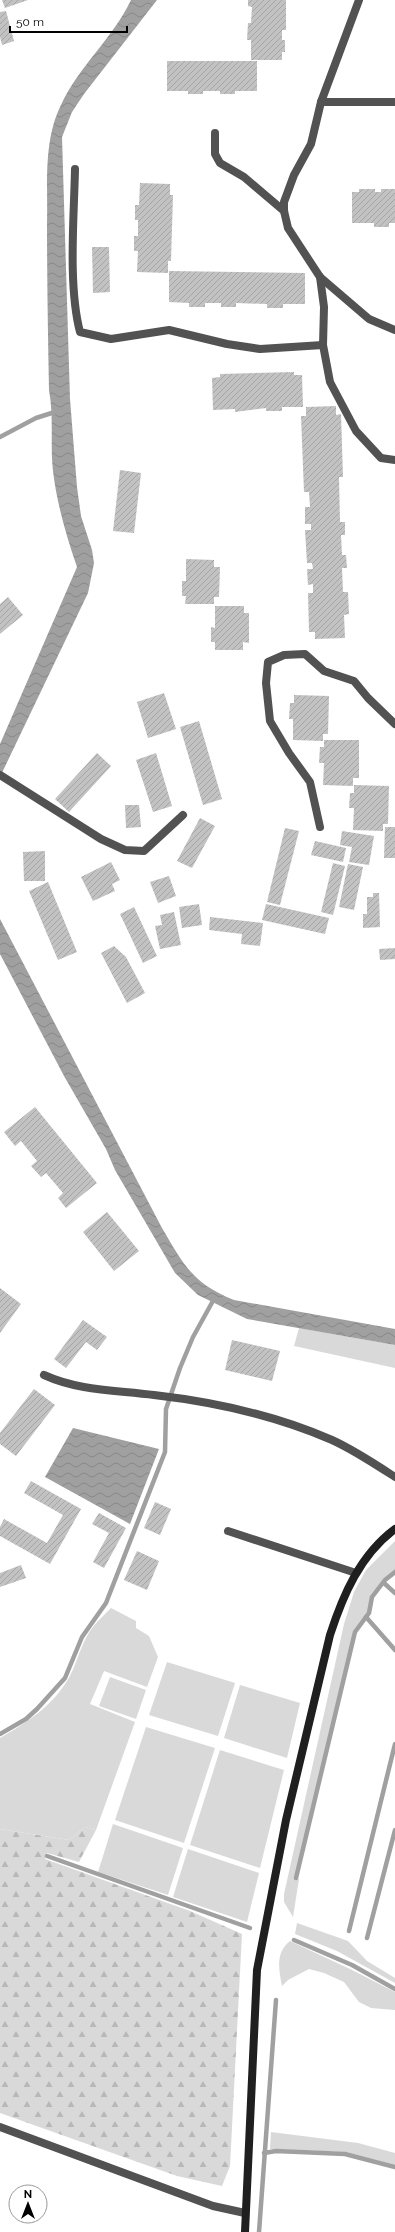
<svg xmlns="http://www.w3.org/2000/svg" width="395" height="2232" font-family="Raleway,sans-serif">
  <defs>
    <pattern id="forest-firs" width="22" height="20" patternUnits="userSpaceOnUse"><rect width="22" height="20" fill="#d9d9d9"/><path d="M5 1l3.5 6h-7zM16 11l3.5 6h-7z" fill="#b8b8b8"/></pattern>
    <pattern id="water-waves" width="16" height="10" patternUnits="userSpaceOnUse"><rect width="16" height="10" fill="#a0a0a0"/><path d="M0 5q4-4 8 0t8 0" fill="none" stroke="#888"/></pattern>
    <pattern id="building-hatch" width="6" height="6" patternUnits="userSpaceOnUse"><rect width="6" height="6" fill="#c2c2c2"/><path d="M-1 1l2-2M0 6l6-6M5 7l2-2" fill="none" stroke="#a5a5a5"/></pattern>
  </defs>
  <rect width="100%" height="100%" fill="#fff"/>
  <!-- grass -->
  <g fill="#d9d9d9">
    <path d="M299,1328L395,1345V1368L294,1346Z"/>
    <path d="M395,1541V1571L385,1579L371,1596L368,1612L354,1631L295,1878L299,1879L293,1917L284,1902V1894L344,1624L354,1592L366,1570Z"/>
    <path d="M111,1608L136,1621V1628L149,1636L158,1657L147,1687L104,1671L90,1704L135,1722L96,1830L85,1827L69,1840L0,1829V1738C26,1723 51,1707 67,1681C76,1667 79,1650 87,1636C93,1625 102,1617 111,1608Z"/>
    <path d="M167,1662L235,1683L218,1736L149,1715Z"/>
    <path d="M110,1677L146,1690L136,1719L99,1706Z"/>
    <path d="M240,1685L300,1703L287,1758L224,1738Z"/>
    <path d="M146,1727L215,1748L184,1843L115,1820Z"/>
    <path d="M220,1750L284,1770L260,1868L190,1845Z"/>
    <path d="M113,1824L183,1848L168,1895L98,1872Z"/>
    <path d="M188,1849L259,1873L247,1922L173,1897Z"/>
    <path d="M297,1923L348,1941L367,1961L395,1978V1983L337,1951L295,1934Z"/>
    <path d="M290,1941L350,1969L395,1992V2010L371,2008L359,2002L344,1982L324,1973L309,1969L288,1980L282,1986C279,1969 275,1953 290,1941Z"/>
    <path d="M271,2132L358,2143L395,2153V2165L346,2152L270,2149Z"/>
  </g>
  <!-- forest -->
  <path fill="url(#forest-firs)" d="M85,1827L96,1830L79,1862L47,1853L45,1859L190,1911L242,1934L230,2166L222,2186L177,2176L0,2113V1829L69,1840Z"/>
  <!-- water -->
  <g fill="url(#water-waves)">
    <path d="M131,0H157L84,94L72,112L62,137L70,399L77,487L81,516L92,550L94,563L88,593L0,777V744L77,567C66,535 57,504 53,471C50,444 54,417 49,390C48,335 47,279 47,224C48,185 43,141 61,105C79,66 113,38 131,0Z"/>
    <path d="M0,919L162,1228C184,1265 192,1283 234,1300L395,1329V1345L247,1319L198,1295L175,1273L115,1170L106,1149L64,1076L0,954Z"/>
    <path d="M73,1428L159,1449L130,1524L45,1477Z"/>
  </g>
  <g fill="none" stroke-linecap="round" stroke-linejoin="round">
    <!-- stream -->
    <g stroke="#a0a0a0" stroke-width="4.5">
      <path d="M0,437L36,418L58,411"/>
      <path d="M384,1583L395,1593"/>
      <path d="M366,1617L395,1650"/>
      <path d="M0,1734L26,1719L37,1709L65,1678L82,1637L106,1603L165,1452L166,1409L180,1368L193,1337L214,1299"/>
      <path d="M47,1856L250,1928"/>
      <path d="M296,1878L355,1632L369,1613L372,1597L385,1580L395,1572"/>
      <path d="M349,1931L395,1744"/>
      <path d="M367,1938L395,1830"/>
      <path d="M294,1940L352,1965L395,1989"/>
      <path d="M264,2153L276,2151L345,2154L395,2167"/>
      <path d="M259,2232L276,2000"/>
    </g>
  </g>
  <!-- building -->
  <g fill="url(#building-hatch)">
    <path d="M2,0H28L5,8Z"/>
    <path d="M248,0H286V30H282V40H285V52H282V60H251V40H247L248,23H251L252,7L248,6Z"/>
    <path d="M6,11L14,41L2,45L0,37V12Z"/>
    <path d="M167,61H257V91H235V94H220V91H203V94H188V91H167Z"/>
    <path d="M140,183L170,184V195H173L171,261H168V273L137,272L138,251H134V236H138V220H135V205H139Z"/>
    <path d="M359,189H375V192H381V189H395V223H389V227H374V223H352V192H359Z"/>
    <path d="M92,247H109L110,292L93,293Z"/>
    <path d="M169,271L305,273V304H283V308H267V304L236,303V307H221V303H205V307H189V303L169,302Z"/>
    <path d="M294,372V375H302L303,407H282V411H266V408L235,412V409L213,410L212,378L220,377V374Z"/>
    <path d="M336,406V415L341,414L343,477H339L340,522H345V535H341L342,555H346L347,568H342L343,592H348L349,614L344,615L345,638L315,639V632H309L308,593H313V584L308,585L307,569H313L312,563H307L305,530H311V524H305V507H310L309,492H304L301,416H306V407Z"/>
    <path d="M120,470L141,473L134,533L113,531Z"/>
    <path d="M186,559L214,560V567H220L219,597H214V604H185L186,596H182V581H186Z"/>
    <path d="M8,597L23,615L0,634V604Z"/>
    <path d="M215,606H244V613H249V643L243,642V650H215V642H211V627L215,628Z"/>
    <path d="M164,693L176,729L148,738L137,702Z"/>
    <path d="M294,695L329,696L328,734H323V741L293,740V719H289L290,703H294Z"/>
    <path d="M199,721L222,799L203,805L180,727Z"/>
    <path d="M324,740H359V778H353V786L323,785L324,763H319L320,747H324Z"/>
    <path d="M97,753L111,766L69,812L55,799Z"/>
    <path d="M156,753L172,806L153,812L136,760Z"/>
    <path d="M354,785L389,786L388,824H383V831L353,830L354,808H349L350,793H354Z"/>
    <path d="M125,805H139L141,827L126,828Z"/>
    <path d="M200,818L215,826L192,868L177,861Z"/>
    <path d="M385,827H395V858H384Z"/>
    <path d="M285,828L299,831L280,905L267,902Z"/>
    <path d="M342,831L374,836L369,865L349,862L352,847L340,845Z"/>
    <path d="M315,841L346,848L343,862L311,855Z"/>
    <path d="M45,851V881H24L23,852Z"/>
    <path d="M111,862L120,880L112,884L115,891L93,901L81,877Z"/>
    <path d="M333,863L345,866L333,915L321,912Z"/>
    <path d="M348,864L363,867L354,910L339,907Z"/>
    <path d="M169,876L176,896L158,903L150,882Z"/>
    <path d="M48,882L77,952L58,960L29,891Z"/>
    <path d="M373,893H379L380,927L363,928V914H367V897H373Z"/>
    <path d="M199,904L202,925L182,928L179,907Z"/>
    <path d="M266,904L329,918L325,934L262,920Z"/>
    <path d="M134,907L157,956L143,963L120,914Z"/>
    <path d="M174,912L181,945L160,949L155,926L162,925L160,915Z"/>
    <path d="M210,917L263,923L260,946L241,944L242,934L209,930Z"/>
    <path d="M114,946L126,957L145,993L127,1003L101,953Z"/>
    <path d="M395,948V959L380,960L379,949Z"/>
    <path d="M35,1107L97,1183L66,1208L58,1198L63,1193L46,1173L41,1177L31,1166L37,1161L21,1141L15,1146L4,1132Z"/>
    <path d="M107,1212L139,1251L114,1271L83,1232Z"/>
    <path d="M0,1288L21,1304L0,1333Z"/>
    <path d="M83,1320L107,1337L97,1350L86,1342L66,1368L54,1359Z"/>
    <path d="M232,1340L280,1351L272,1381L225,1370Z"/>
    <path d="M34,1389L55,1405L16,1456L0,1444V1433Z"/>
    <path d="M31,1481L81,1509L50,1564L0,1536V1527L4,1519L47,1543L63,1515L24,1493Z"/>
    <path d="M155,1502L171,1509L160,1535L144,1528Z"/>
    <path d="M99,1513L126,1528L104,1568L93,1562L109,1533L92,1524Z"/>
    <path d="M137,1551L159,1561L147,1590L124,1580Z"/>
    <path d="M21,1565L26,1578L0,1587V1573Z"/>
  </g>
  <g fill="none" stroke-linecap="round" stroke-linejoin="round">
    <!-- lane -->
    <g stroke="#525252" stroke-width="8">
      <path d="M44,1375C79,1391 116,1390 154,1395C215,1402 275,1415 332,1440C354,1450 375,1464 395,1477"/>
      <path d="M228,1531L356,1573"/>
      <path d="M0,2127L213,2206L245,2213"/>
    </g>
    <!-- street -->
    <g stroke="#525252" stroke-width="8">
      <path d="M359,0L321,102L311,144L294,175L284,202V211L288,228L320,277L369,319L395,330"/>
      <path d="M321,102H395"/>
      <path d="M215,133V154L220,163L244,177L284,211"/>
      <path d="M75,169C74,218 68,286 80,332L111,339L169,330L227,344L260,349L323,345"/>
      <path d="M320,277L324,307L323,345L330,382L356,431L381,458L395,460"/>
      <path d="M0,775L101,839L125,850L144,851L183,815"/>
      <path d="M320,827L310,782L289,753L270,721L266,683L268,662L284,655L305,654L324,671L354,681L368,698L395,724"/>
    </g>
    <!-- secondary -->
    <path stroke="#1f1f1f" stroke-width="8" d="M245,2232L257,1970L286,1820L330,1635C343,1595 360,1555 395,1529"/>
  </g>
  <!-- north arrow -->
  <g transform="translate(28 2204)"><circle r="19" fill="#ffffff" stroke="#999999"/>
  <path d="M0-3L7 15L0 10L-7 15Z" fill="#000000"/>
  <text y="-6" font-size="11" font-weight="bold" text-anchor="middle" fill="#000000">N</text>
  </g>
  <!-- scale -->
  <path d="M10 26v6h117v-6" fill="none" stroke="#000000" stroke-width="2"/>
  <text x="16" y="26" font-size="12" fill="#000000" stroke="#ffffff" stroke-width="3" paint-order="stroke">50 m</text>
</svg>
